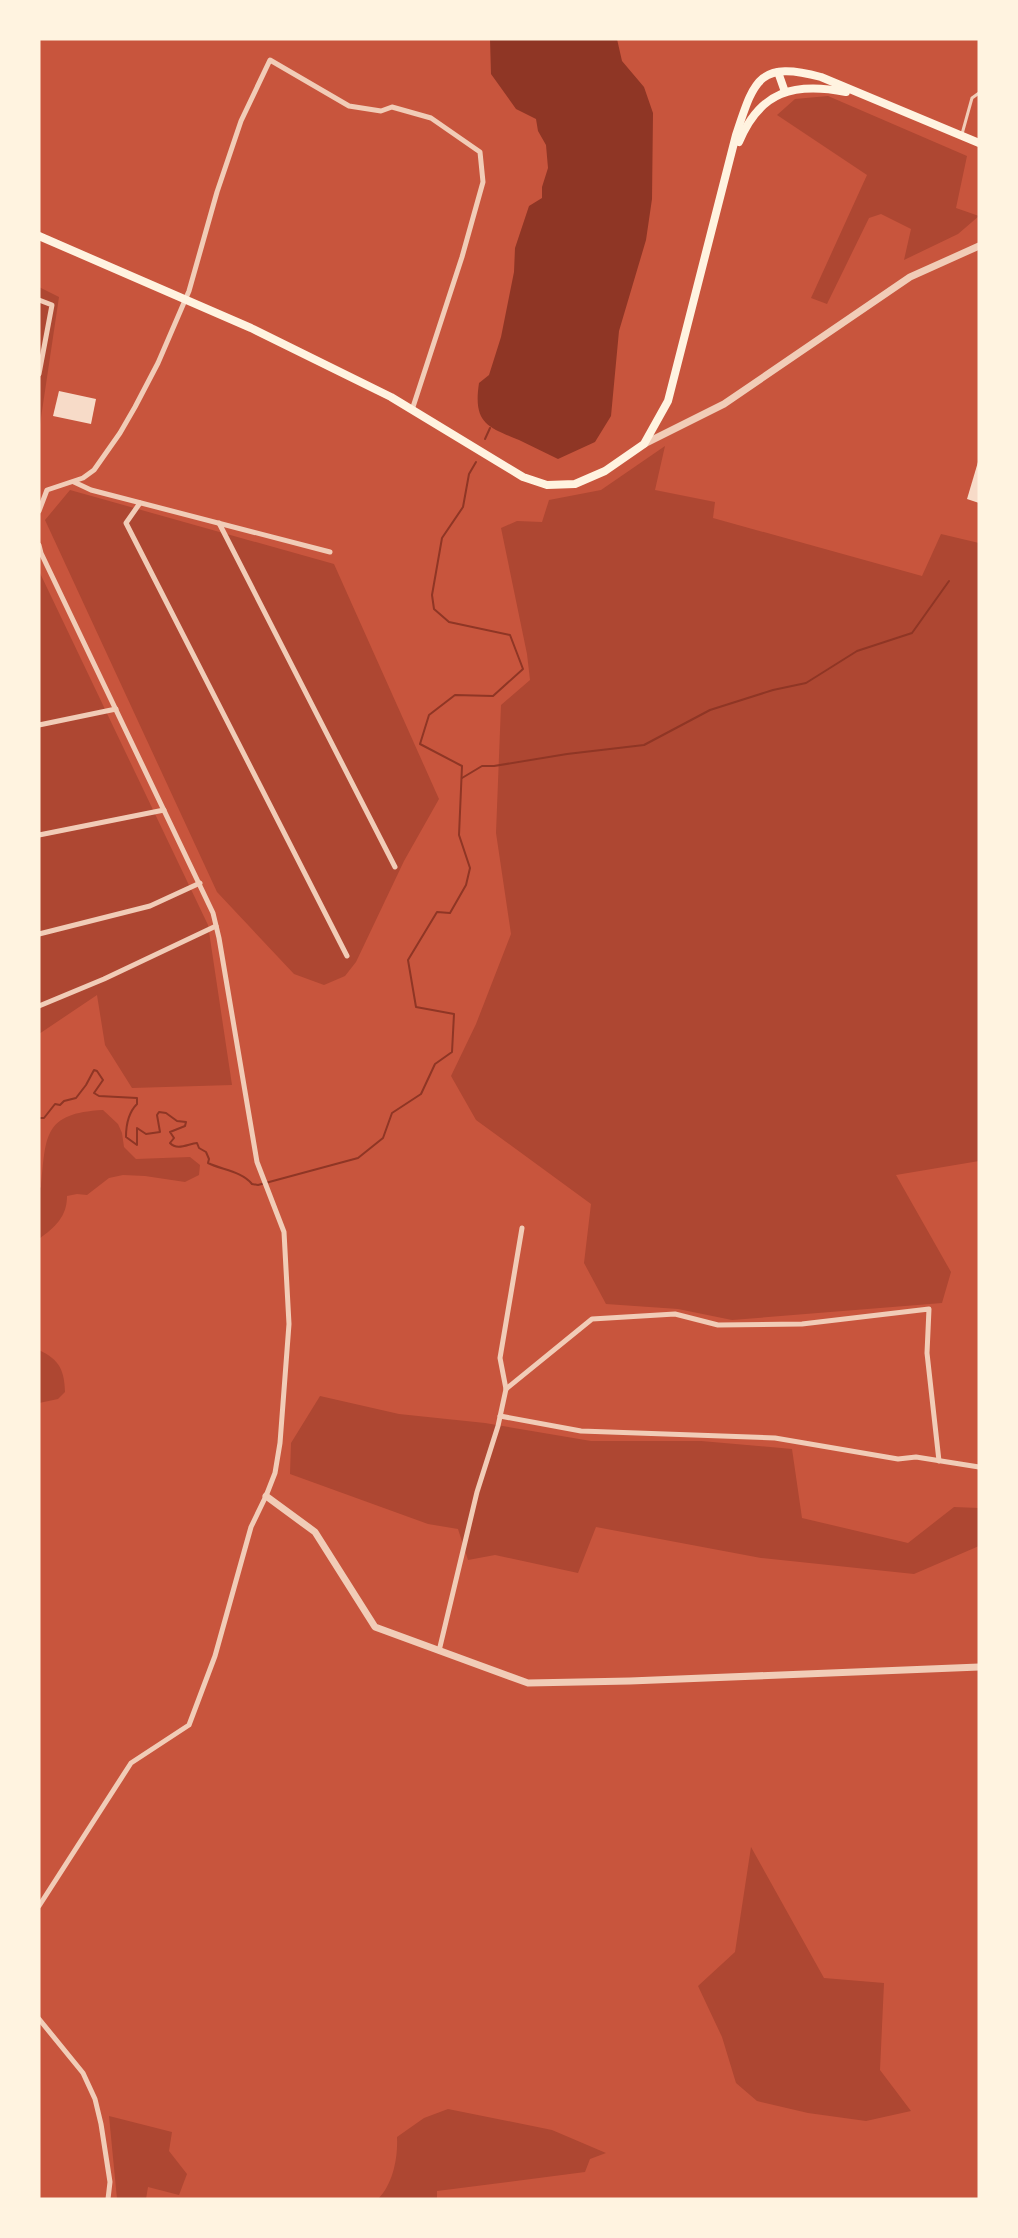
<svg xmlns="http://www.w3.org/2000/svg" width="1018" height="2238" font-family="'PT Sans',sans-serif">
  <rect width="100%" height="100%" fill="#c8553d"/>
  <!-- green -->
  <g fill="#ae4732">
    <path d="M828,96L967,156L956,208L979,216L958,234L904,260L911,229L881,214L869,218L827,304L811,298L867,175L777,115L795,99Z"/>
    <path d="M39,287L59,297L39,431Z"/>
    <path d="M665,446L655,490L715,502L713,518L922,576L941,534L979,543V1161L896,1175L951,1272L942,1303L732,1320L678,1309L606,1304L584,1263L591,1204L476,1120L451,1076L476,1024L511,934L496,833L501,705L530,680L527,654L501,528L517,521L542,522L549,500L601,490Z"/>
    <path d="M70,490L334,564L439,799L404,861L356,962L345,976L324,985L294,974L217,892L45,520Z"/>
    <path d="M39,571L208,925L232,1085L132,1088L105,1045L97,995L39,1034Z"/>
    <path d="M103,1110L118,1124L122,1133L124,1147L136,1159L190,1157L200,1165L199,1175L185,1182L145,1176L123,1175L109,1178L87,1195L77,1194L67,1196C67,1217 55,1227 39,1239V1189L41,1187C46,1136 43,1113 103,1110Z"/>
    <path d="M39,1350C60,1360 64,1370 65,1392L58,1399L39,1403Z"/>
    <path d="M320,1396L399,1414L485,1423L591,1441H701L792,1449L802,1518L908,1543L954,1507L979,1508V1546L914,1574L761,1558L596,1527L578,1573L495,1555L468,1560L458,1529L428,1524L290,1474L291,1443Z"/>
    <path d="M751,1847L824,1978L884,1983L880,2070L911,2111L866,2121L808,2113L757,2101L736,2083L722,2037L698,1986L735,1952Z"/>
    <path d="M448,2109L552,2130L606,2153L590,2159L585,2172L437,2191V2199H378C393,2184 398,2158 397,2137L424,2118Z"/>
    <path d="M109,2116L172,2132L169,2151L187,2174L179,2195L148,2187L146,2199H117Z"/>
  </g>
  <!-- water -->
  <path fill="#8f3625" d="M490,39H617L622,61L644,87L653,113L652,199L646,240L619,331L611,416L595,442L558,459C545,453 532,446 519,440C487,427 473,423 479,383L489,375L501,337L514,272L515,248L529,206L542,198V187L548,168L546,145L538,131L536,119L516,109L491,74Z"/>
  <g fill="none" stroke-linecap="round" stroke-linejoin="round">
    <!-- stream -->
    <g stroke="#8f3625" stroke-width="2">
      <path d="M485,439L490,428"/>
      <path d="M462,778L482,766H494L567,754L644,745L710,710L773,690L806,683L857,651L912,633L949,581"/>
      <path d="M39,1118H44L55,1104L60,1105L64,1101L76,1098L86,1085L94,1070L97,1071L103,1080L94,1093L99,1096L137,1098V1104C128,1113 126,1124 126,1137L137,1145V1128L146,1134L160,1132L157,1115L159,1112L166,1113L177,1121L186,1122L185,1126L170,1132L174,1138L170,1143C177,1151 188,1144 197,1143L199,1148L206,1152L209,1159L208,1163C222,1170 241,1171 252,1184L258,1185L358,1158L383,1138L392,1113L421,1094L435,1064L452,1052L454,1014L416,1007L408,960L437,912L450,913L466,885L470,868L459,835L462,766L420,744L429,715L455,695L493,696L523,669L510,635L449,622L434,609L432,595L442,538L463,507L469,474L476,462"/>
    </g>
  </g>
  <!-- building -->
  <g fill="#f7dbc8">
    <path d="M59,391L96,399L91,424L53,416Z"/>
    <path d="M978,462H979V503L967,499Z"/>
  </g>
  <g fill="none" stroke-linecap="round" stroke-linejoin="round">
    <!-- service -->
    <path stroke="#f1ccb7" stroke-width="3" d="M962,134L972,98L979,93"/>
    <!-- minor -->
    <g stroke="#f1ccb7" stroke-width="5">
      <path d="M39,300L52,305L39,374"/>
      <path d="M74,482L91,490L330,552"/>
      <path d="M140,503L126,523L347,956"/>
      <path d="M39,511L47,490L83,478L94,470L120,433L135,407L158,363L189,291L217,192L241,121L270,60L349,106L381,111L392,107L431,118L480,152L483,182L462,257L412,410"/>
      <path d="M219,523L395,867"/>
      <path d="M39,545L41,553L213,913L219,938L257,1162L284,1232L289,1324L280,1443L275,1473L266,1496L251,1527L215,1656L189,1725L131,1763L39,1906"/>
      <path d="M39,725L116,709"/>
      <path d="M39,835L164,810"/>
      <path d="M39,934L150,906L200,883"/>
      <path d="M39,1006L104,979L216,926"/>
      <path d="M506,1389L500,1358L522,1228"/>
      <path d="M500,1416L581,1431L775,1438L898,1459L916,1457L979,1467"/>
      <path d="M439,1651L477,1492L498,1426L506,1389L592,1319L675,1314L718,1325L802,1324L929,1309L927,1353L939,1461"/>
      <path d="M39,2019L83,2073L95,2099L101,2124L110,2182L108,2199"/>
    </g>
    <!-- tertiary -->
    <g stroke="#f1ccb7" stroke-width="7">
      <path d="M644,444L724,404L910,277L979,246"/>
      <path d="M266,1496L315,1532L375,1627L528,1683L630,1681L979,1667"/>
    </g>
    <!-- secondary -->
    <g stroke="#fff3e0" stroke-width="8">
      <path d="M778,72L785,92"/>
      <path d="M739,142C760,91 794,82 846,92"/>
      <path d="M39,236L251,328L391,397L523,477L547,485L575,484L605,471L644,444L668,401L736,135C754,81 758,60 821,77L979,143"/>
    </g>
  </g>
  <!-- border -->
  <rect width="1018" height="2238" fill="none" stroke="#fff3e0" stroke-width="81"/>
</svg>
